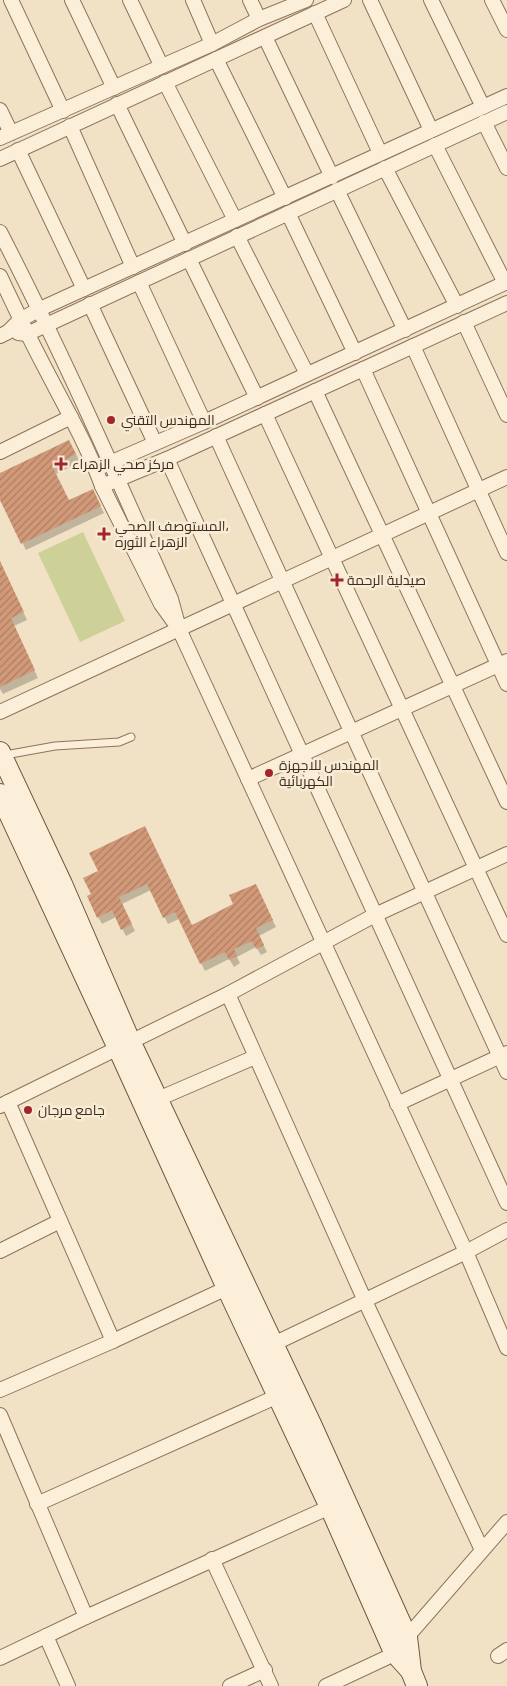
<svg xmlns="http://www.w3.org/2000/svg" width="507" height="1686" font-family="'Crimson Pro',Cairo,serif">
  <defs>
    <pattern id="building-hatch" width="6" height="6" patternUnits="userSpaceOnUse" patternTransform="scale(1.25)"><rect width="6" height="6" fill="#d29979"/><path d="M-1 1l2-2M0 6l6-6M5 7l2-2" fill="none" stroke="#ac7d63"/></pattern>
  </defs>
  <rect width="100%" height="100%" fill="#f2e2c5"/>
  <!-- pitch -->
  <path fill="#cdd198" d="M83,532L125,621L80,642L38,553Z"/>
  <!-- shadow -->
  <g fill="#0003">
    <path d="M73,448L80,462L56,474L69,502L96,498L104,513L26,550L0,497V474Z"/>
    <path d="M0,562L27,620L14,626L38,678L3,694L0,689Z"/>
    <path d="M144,828L192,927L259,893L276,927L259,936L267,952L261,955L256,947L237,957L240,963L234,967L229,959L205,971L179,919L168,924L151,890L122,904L135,931L126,936L116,917L102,924L98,917L93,895L100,872Z"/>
  </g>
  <!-- building -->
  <g fill="url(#building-hatch)">
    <path d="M69,440L76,454L52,466L69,500L93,489L101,506L21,544L0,500V473Z"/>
    <path d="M0,561L24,612L11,618L35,670L0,687Z"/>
    <path d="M145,826L192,925L233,904L229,895L256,884L273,920L256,928L264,945L256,949L252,941L234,949L237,956L229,960L225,952L200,964L175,912L163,918L147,884L119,897L132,924L121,930L112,910L97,918L87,896L91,894L83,878L98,871L89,853Z"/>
  </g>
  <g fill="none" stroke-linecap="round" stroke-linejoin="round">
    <!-- lane casing -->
    <g stroke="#8e735a" stroke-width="9">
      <path id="lane" d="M5,755L55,746L119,742L131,737"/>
    </g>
    <!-- street casing -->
    <g stroke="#8e735a" stroke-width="16">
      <g id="street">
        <path d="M11,0L63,111"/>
        <path d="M72,0L114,88"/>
        <path d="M130,0L161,65"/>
        <path d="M193,0L212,44"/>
        <path d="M250,0L259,19"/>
        <path d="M370,0L431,130"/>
        <path d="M431,0L483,107"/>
        <path d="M492,0L507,30"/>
        <path d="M315,13L380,153"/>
        <path d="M265,37L332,177"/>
        <path d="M216,59L285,198"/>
        <path d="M165,82L235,220"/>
        <path d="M117,104L185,244"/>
        <path d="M0,110L11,133"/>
        <path d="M484,122L507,168"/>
        <path d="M70,126L133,267"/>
        <path d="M0,138L212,44L259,19L306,0"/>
        <path d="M435,145L505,283"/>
        <path d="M18,150L84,289"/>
        <path d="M0,159L344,0"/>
        <path d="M385,168L457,306"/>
        <path d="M337,190L405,330"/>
        <path d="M288,213L355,353"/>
        <path d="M0,232C62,352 116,475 171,599L177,621"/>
        <path d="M237,236L307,374"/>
        <path d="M189,259L257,398"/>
        <path d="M0,276C14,306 28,336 44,366C64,405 87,444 102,486L161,604L179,629L466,1252L507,1348"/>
        <path d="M139,282L204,422"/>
        <path d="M90,304L155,443"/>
        <path d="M464,322L507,415"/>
        <path d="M18,333L27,334L507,112"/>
        <path d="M0,336L8,332L20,320L40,309L507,96"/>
        <path d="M413,346L507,553"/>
        <path d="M363,369L507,684"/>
        <path d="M315,391L507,802"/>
        <path d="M265,414L507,935"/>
        <path d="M216,436L507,1072"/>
        <path d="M0,452L71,417"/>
        <path d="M167,459L507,1203"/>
        <path d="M96,469L204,422L507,282"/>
        <path d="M102,486L167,459L507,303"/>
        <path d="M0,712L507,477"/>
        <path d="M248,779L507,661"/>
        <path d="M228,994L365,1301L482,1550"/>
        <path d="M158,1099L255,1057"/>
        <path d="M8,1102L113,1341"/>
        <path d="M397,1104L507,1053"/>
        <path d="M0,1106L228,994L375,915L507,854"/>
        <path d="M0,1251L60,1221"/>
        <path d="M265,1348L466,1252L507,1230"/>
        <path d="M0,1390L113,1341L227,1288"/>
        <path d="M0,1415L86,1617"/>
        <path d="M37,1504L278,1396"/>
        <path d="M212,1559L271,1686"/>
        <path d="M46,1636L68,1686"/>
        <path d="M498,1656L507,1650"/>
        <path d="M0,1658L86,1617L330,1507"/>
        <path d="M230,1686L265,1670"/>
        <path d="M326,1686L386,1658L394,1652L507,1522"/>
      </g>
    </g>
    <!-- secondary casing -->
    <g stroke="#70543d" stroke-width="22">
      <g id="secondary">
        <path d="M0,752L62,884L130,1041L311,1424L407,1637L411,1671L417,1686"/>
        <path d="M0,794L118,1048L227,1288L330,1507L394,1652L411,1671"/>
      </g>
    </g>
    <!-- lane -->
    <use href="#lane" stroke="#fbefda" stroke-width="7"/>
    <!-- street -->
    <use href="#street" stroke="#fbefda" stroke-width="14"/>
    <!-- secondary -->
    <use href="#secondary" stroke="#fbefda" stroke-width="20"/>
  </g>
  <!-- markers -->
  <g fill="#a2252c" stroke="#f8ecd6" stroke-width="2">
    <circle cx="111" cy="420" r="5"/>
    <path d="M58.5 456.5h5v5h5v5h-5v5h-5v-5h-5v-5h5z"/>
    <path d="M101.5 526.5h5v5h5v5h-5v5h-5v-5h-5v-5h5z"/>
    <path d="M334.5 572.5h5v5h5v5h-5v5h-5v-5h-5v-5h5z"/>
    <circle cx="269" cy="773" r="5"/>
    <circle cx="28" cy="1110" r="5"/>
  </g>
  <g text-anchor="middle" stroke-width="5" stroke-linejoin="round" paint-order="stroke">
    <!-- poi labels -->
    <g font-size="14" fill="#3e2c1e" stroke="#f8ecd6" text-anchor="start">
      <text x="121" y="425">المهندس التقني</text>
      <text x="72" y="469">مركز صحي الزهراء</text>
      <text x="115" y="531">المستوصف الصحي،<tspan x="115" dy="16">الزهراء الثوره</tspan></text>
      <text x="347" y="585">صيدلية الرحمة</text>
      <text x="279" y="770">المهندس للاجهزة<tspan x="279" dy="16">الكهربائية</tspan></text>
      <text x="38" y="1115">جامع مرجان</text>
    </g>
  </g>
</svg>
